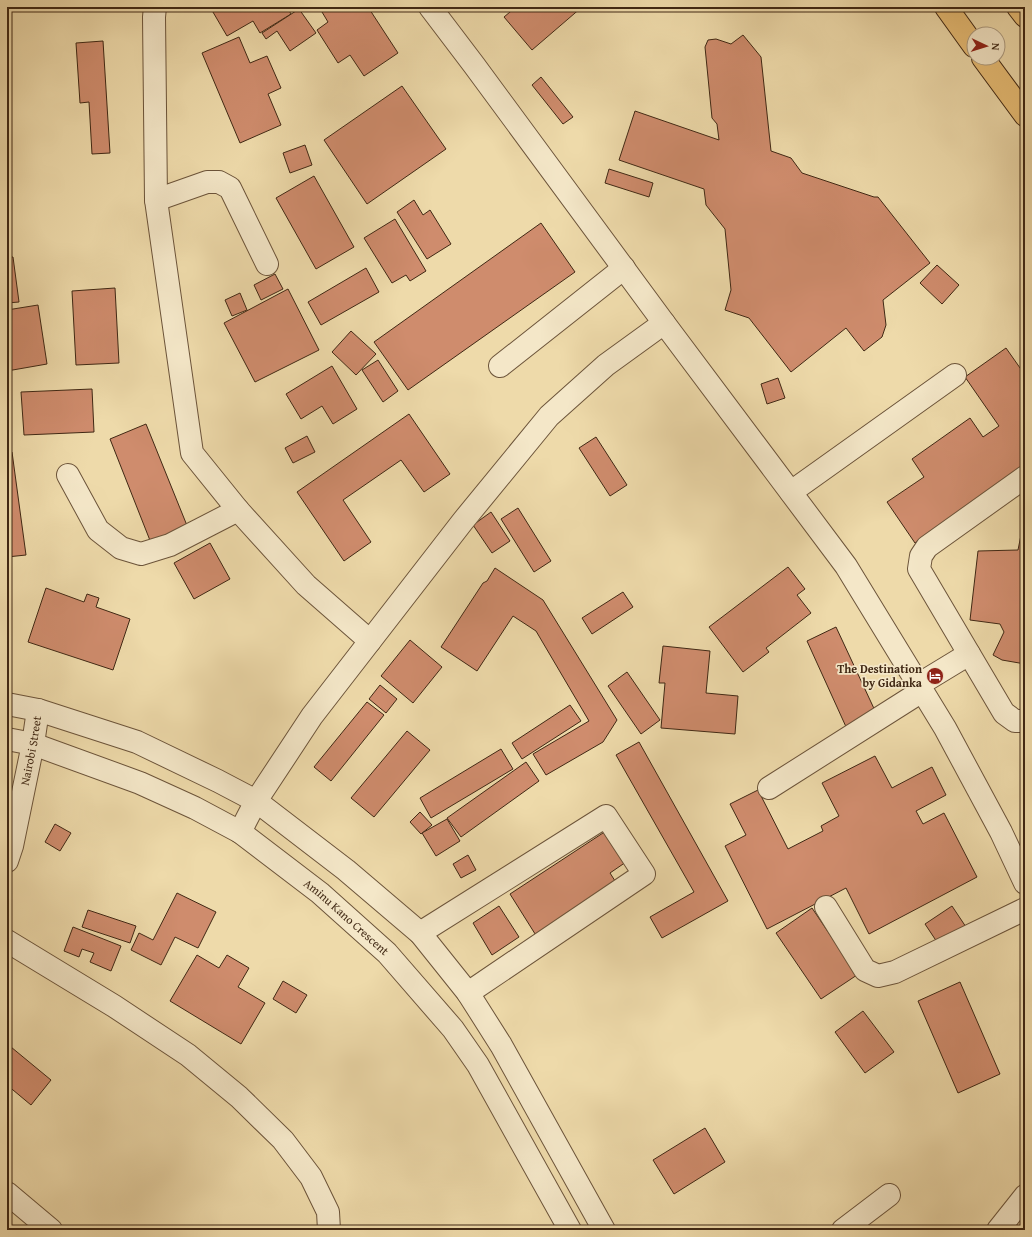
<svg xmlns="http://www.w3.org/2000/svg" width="1032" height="1237" font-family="'Gentium Book Plus',serif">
  <rect width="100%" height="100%" fill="#eedaaa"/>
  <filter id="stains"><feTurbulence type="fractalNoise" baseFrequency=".005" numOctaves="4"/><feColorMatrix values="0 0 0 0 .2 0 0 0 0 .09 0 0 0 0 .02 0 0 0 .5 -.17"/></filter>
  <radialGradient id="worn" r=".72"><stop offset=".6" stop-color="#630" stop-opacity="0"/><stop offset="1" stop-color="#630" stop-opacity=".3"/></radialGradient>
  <!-- building -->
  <g fill="#cf8c6d" stroke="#402814">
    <path d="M210,7H287L291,14L260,33L253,21L227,36Z"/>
    <path d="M319,7H368L398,53L364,76L350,55L338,63L317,30L328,22Z"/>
    <path d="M516,7H582L532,50L504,17Z"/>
    <path d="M299,9L316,33L290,51L277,31L266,39L262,33Z"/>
    <path d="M743,35L761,57L771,151L791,158L802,173L874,197H878L930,263L883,300L886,325L882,337L864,351L846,328L791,372L749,318L725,310L731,290L725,229L706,205L704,189L619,160L635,111L719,140L717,124L712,118L705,47L708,40L716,39L731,44Z"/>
    <path d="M239,37L250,63L267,56L281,88L268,94L281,125L240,143L202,53Z"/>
    <path d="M103,41L110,153L92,154L89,102L80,103L76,43Z"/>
    <path d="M541,77L573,117L563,124L532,85Z"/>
    <path d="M402,86L446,149L367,204L324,140Z"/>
    <path d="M305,145L312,165L290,173L283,153Z"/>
    <path d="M609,169L653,183L649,197L605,183Z"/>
    <path d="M314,176L354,247L316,269L276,198Z"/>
    <path d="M414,200L423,215L430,210L451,244L427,259L397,212Z"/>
    <path d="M395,219L426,271L410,281L406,275L392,283L364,238Z"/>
    <path d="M541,223L575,272L408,390L374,342Z"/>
    <path d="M7,257H13L19,302L7,303Z"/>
    <path d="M937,265L959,285L942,304L920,283Z"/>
    <path d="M366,268L379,292L321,325L308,302Z"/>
    <path d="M275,274L283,289L261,300L254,285Z"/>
    <path d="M115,288L119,363L76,365L72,291Z"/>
    <path d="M288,289L319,350L255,382L224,323Z"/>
    <path d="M240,293L247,310L232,316L225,300Z"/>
    <path d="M38,305L47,364L7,371V310Z"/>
    <path d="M351,331L376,354L356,375L332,352Z"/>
    <path d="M1006,348L1025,375V467L915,543L887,502L924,477L912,459L970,418L983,437L999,426L965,377Z"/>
    <path d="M378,360L398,391L383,402L362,370Z"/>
    <path d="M332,366L357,409L333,424L322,406L301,419L286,394Z"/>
    <path d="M778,378L785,398L767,404L761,384Z"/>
    <path d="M92,389L94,432L24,435L21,392Z"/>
    <path d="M409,414L450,474L424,492L401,460L343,500L371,542L344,561L297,492Z"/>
    <path d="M146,424L188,528L151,543L110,439Z"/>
    <path d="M307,436L315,452L293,463L285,448Z"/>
    <path d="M596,437L627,485L610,496L579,448Z"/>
    <path d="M12,452L26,555L7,557V453Z"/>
    <path d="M518,508L551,561L534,572L501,519Z"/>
    <path d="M491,512L510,541L492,553L473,525Z"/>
    <path d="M1025,515V664L1002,660L993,655L1004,632L1000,624L970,620L978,551L1018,550Z"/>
    <path d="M210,543L230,579L194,599L174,563Z"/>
    <path d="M788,567L805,589L797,595L811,613L766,648L769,652L743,672L709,627Z"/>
    <path d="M495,568L543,600L617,720L603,742L546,775L533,754L589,721L536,631L513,616L477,671L441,647L483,583L487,581Z"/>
    <path d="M46,588L84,602L87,594L99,598L96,607L130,619L113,670L28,642Z"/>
    <path d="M623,592L633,607L592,634L582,618Z"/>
    <path d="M836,627L877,715L847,729L807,641Z"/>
    <path d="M410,640L442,667L413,703L381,676Z"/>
    <path d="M663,646L710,651L706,693L738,696L735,734L661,728L665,683H659Z"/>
    <path d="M627,672L660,720L641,734L608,686Z"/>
    <path d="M380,685L397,699L386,713L369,699Z"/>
    <path d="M367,702L384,715L331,781L314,767Z"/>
    <path d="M570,705L581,721L522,759L512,743Z"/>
    <path d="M407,731L430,750L374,817L351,798Z"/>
    <path d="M639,742L728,901L662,938L650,917L694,892L616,755Z"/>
    <path d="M501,749L513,769L431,818L420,798Z"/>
    <path d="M875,756L892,788L932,767L946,795L916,811L923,824L944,813L977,877L869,934L846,888L767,929L725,846L746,835L730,804L758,790L788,849L823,831L821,826L839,816L822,783Z"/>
    <path d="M526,762L539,781L461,837L447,818Z"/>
    <path d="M420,812L432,825L421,834L410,822Z"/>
    <path d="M447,819L460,841L436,856L422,833Z"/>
    <path d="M55,824L71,833L60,851L45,842Z"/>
    <path d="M606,831L626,862L610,873L617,884L537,937L510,894Z"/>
    <path d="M468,855L476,870L461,878L453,864Z"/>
    <path d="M177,893L216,912L198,948L175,937L161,965L131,950L139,933L153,940Z"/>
    <path d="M499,906L519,937L492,955L473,923Z"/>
    <path d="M952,906L966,927L939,945L925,924Z"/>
    <path d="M812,908L857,975L821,999L776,933Z"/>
    <path d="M88,910L136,926L130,943L82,927Z"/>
    <path d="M73,927L121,946L111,971L90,962L94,953L82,949L79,957L64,951Z"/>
    <path d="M197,955L219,968L227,955L249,968L238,987L265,1003L241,1044L170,1001Z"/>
    <path d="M283,981L307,995L296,1013L273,999Z"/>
    <path d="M960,982L1000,1074L958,1093L918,1001Z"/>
    <path d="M863,1011L894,1052L865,1073L835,1032Z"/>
    <path d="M11,1047L51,1080L31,1105L7,1085V1052Z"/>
    <path d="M705,1128L725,1162L674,1194L653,1160Z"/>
  </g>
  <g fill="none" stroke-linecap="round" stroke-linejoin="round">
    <!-- minor casing -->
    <g stroke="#6c543a" stroke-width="24">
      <g id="minor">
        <path d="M155,7L154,17L156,200L192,453L238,510L306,585L370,641"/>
        <path d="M430,7L474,65L664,323L846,566L945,728L1001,832L1025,883"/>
        <path d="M156,200L207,182H219L230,188L267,264"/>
        <path d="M500,366L624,268"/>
        <path d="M68,475L98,530L121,548L141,554L170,545L238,510"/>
        <path d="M1025,477L927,547L921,556L919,569L1004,713L1015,721H1025"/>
        <path d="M791,492L955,375"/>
        <path d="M918,685L969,654"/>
        <path d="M7,704L38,710L137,742L218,781L256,801L346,870L420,933L468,993L501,1045L604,1230"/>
        <path id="s1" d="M7,739L33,744L140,783L195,808L240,832L320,893L387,953L453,1029L478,1065L570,1230"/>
        <path d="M769,788L922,691"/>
        <path d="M240,832L256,801L312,716L463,521L549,416L606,365L664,323"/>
        <path id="s2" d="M7,861L12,846L33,744L38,710"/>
        <path d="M826,907L865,970L878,976L895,972L1025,909"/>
        <path d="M420,933L606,816L644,874L468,993"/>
        <path d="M7,941L114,1006L188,1055L239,1097L283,1140L311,1177L328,1212L329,1230"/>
        <path d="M7,1193L51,1230"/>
        <path d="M843,1230L889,1195"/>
        <path d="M998,1230L1025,1196"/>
      </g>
    </g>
    <!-- highway casing -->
    <g stroke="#402814" stroke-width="24">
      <g id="highway">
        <path d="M946,7L974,46"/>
        <path d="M1018,7L1025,16"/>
        <path d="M983,58L1025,115"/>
      </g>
    </g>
    <!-- minor -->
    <use href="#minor" stroke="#f4e7c8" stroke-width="22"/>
    <!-- highway -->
    <use href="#highway" stroke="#e7bd75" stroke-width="22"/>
  </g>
  <!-- icons -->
  <defs>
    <g id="hotel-disc" transform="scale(0.9)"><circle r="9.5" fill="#8f2418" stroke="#f4e7c8"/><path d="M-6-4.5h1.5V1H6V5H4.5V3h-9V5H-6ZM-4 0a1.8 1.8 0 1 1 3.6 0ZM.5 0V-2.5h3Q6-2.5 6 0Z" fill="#fff"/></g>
  </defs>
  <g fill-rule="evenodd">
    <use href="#hotel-disc" x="935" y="676"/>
  </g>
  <g text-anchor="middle" stroke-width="3.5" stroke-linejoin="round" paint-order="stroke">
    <!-- poi labels -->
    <g font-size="12" font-weight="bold" fill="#402814" stroke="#f4e7c8" text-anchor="end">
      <text x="922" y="673">The Destination<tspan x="922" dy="14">by Gidanka</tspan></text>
    </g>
    <!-- street labels -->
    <g font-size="12" fill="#402814" stroke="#f4e7c8">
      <text dy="4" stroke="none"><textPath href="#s2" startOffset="113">Nairobi Street</textPath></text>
      <text dy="4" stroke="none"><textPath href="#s1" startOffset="388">Aminu Kano Crescent</textPath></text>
    </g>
  </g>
  <!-- margin -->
  <rect width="1032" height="1237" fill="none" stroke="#eedaaa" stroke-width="24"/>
  <rect x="8" y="8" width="1016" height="1221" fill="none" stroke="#402814" stroke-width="2"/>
  <rect x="12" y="12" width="1008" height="1213" fill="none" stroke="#402814"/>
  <!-- north arrow -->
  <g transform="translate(986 46) rotate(94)"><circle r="19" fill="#f4e7c8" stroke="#ac9b80"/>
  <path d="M0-3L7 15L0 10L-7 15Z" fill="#8f2418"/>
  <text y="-6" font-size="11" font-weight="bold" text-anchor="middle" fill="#402814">N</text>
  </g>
  <rect width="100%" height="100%" filter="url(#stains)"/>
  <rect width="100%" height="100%" fill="url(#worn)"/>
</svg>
